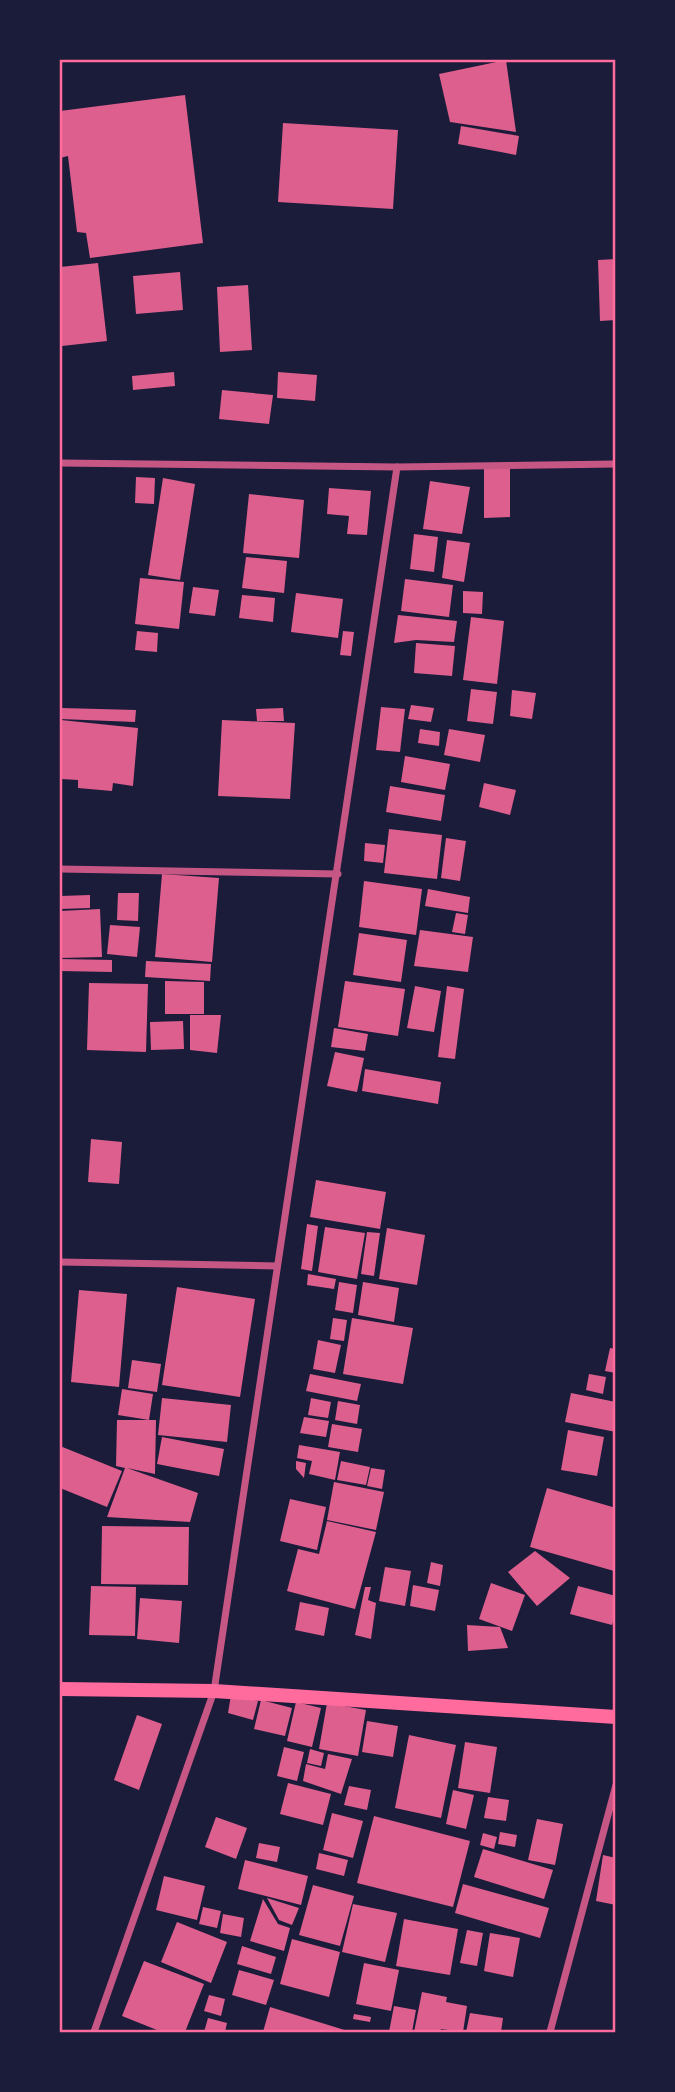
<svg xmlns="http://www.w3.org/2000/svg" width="675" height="2092" font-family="'Roboto Condensed',sans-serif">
  <rect width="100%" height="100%" fill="#1b1b3a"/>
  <!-- building -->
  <g fill="#dd5f8e">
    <path d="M506,60L516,132L450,122L439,74Z"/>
    <path d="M185,95L203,243L90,258L86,233L77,232L68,156L60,158V111Z"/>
    <path d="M283,123L398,130L393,209L278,202Z"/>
    <path d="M461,126L519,136L516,155L458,144Z"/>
    <path d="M616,259V320L600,321L598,260Z"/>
    <path d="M98,263L107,341L62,346L60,326V267Z"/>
    <path d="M180,272L183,310L136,314L133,276Z"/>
    <path d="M248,285L252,350L220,352L217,287Z"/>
    <path d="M174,372L175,386L133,390L132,376Z"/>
    <path d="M278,372L317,375L315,401L277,398Z"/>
    <path d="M222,390L273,395L269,424L219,419Z"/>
    <path d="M484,467H510V517L484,518Z"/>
    <path d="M136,477L155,478L154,504L135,503Z"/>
    <path d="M163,478L195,484L180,580L148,575Z"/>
    <path d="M430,481L470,487L462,534L423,529Z"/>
    <path d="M329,488L371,491L367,535L347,534L349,516L327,514Z"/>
    <path d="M249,494L304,500L299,558L243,553Z"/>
    <path d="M414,534L438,537L434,572L410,569Z"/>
    <path d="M447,540L470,543L464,582L442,578Z"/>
    <path d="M246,557L287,561L284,593L242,588Z"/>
    <path d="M140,578L184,582L179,629L135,624Z"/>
    <path d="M405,579L453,585L449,617L401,611Z"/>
    <path d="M193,587L219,590L215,616L189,613Z"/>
    <path d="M463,591L483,592L482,614L463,613Z"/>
    <path d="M296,593L343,599L338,638L291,632Z"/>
    <path d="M242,595L275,598L273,622L239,618Z"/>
    <path d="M398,615L457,621L454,642L416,640L394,643Z"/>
    <path d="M471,617L504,621L497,684L463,680Z"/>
    <path d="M137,631L158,633L157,652L135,650Z"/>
    <path d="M343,631L354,632L351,656L340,655Z"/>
    <path d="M416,643L455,646L452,676L414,673Z"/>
    <path d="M471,689L497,692L493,724L467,721Z"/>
    <path d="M512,690L536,693L532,719L510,716Z"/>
    <path d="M411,705L434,708L431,722L408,719Z"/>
    <path d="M381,707L405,709L400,752L376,750Z"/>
    <path d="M61,708L136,710L135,722L60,719Z"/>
    <path d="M283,708L284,721H257L256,709Z"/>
    <path d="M61,720L138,728L133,786L113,783L112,791L78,788V780L61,779Z"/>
    <path d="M222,720L295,723L290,799L218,796Z"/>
    <path d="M420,729L440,732L439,746L418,743Z"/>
    <path d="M449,729L485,735L480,762L444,755Z"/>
    <path d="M405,756L450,764L445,790L401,782Z"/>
    <path d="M484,783L516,790L510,815L479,807Z"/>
    <path d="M390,786L445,795L441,821L386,812Z"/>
    <path d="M389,829L442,835L437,879L384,873Z"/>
    <path d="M446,838L466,841L460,881L441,878Z"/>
    <path d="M365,843L385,845L383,863L364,861Z"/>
    <path d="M162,874L219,878L212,962L155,957Z"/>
    <path d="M364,881L422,889L416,935L359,927Z"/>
    <path d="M428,889L470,897L468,913L425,906Z"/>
    <path d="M118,893H139L138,921L117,920Z"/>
    <path d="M90,895V908L60,909V896Z"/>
    <path d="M100,909L102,957L60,958V911Z"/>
    <path d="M456,913L468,915L465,934L452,932Z"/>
    <path d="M110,925L140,927L137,957L107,954Z"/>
    <path d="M420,930L473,937L468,972L414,966Z"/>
    <path d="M359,933L407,940L401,982L353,975Z"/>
    <path d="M60,959L112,960V972L60,971Z"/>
    <path d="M146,961L211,964L210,981L145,977Z"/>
    <path d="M165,981L204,982V1014H165Z"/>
    <path d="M345,981L405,989L398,1036L338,1027Z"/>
    <path d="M89,983L148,984L146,1052L87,1050Z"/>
    <path d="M415,986L441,991L434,1032L407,1028Z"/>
    <path d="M447,986L464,989L455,1059L438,1057Z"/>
    <path d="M190,1015H221L217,1053L190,1050Z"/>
    <path d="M183,1021L184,1049L151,1050L150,1022Z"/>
    <path d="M334,1028L368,1034L365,1051L331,1047Z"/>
    <path d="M335,1052L364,1058L357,1092L327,1086Z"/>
    <path d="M365,1069L441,1082L438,1104L362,1091Z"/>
    <path d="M91,1139L122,1142L119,1184L88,1182Z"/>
    <path d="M316,1180L386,1192L380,1229L310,1217Z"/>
    <path d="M307,1224L318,1226L312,1271L301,1269Z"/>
    <path d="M325,1227L365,1233L357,1279L318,1272Z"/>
    <path d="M387,1228L425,1235L417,1285L379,1279Z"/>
    <path d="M367,1232L380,1233L374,1276L361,1274Z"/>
    <path d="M308,1274L336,1279L334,1289L307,1285Z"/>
    <path d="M339,1282L357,1285L353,1313L335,1310Z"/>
    <path d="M363,1282L399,1288L394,1322L358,1315Z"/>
    <path d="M177,1287L255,1299L240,1397L162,1385Z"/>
    <path d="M79,1290L127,1294L119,1387L71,1382Z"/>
    <path d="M333,1318L347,1320L344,1341L330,1339Z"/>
    <path d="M352,1318L413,1328L403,1384L343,1374Z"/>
    <path d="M318,1340L341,1345L335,1373L313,1369Z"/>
    <path d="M610,1348L616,1349V1373L605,1371Z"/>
    <path d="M132,1360L161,1364L157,1392L128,1388Z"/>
    <path d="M310,1374L361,1384L357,1401L306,1391Z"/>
    <path d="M589,1374L606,1377L603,1394L586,1390Z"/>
    <path d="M122,1389L153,1394L149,1420L118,1415Z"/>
    <path d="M571,1393L616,1402V1432L565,1422Z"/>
    <path d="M162,1398L231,1405L227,1442L158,1435Z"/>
    <path d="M311,1398L331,1402L328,1418L308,1415Z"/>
    <path d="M338,1401L360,1405L357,1424L335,1420Z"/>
    <path d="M304,1417L329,1421L326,1437L300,1433Z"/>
    <path d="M117,1420H156L155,1474L127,1468L198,1493L190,1522L107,1517L125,1468L116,1466Z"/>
    <path d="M332,1424L362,1429L358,1452L328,1447Z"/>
    <path d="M568,1430L604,1437L597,1476L561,1470Z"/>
    <path d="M162,1437L224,1449L219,1476L157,1464Z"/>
    <path d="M299,1445L340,1452L335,1480L309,1474L312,1461L297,1458Z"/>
    <path d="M60,1446L122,1471L107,1507L60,1488Z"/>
    <path d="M296,1461L306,1463L304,1478L296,1469Z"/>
    <path d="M341,1461L370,1467L366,1485L337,1480Z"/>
    <path d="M371,1468L385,1470L382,1489L367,1486Z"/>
    <path d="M334,1482L384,1492L376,1530L327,1520Z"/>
    <path d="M547,1488L616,1508L614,1571L530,1547Z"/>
    <path d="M290,1499L326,1507L317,1550L280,1541Z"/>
    <path d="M327,1521L376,1532L355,1609L287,1591L298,1549L319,1554Z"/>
    <path d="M102,1526L189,1527L188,1585L101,1584Z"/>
    <path d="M535,1551L570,1578L537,1606L508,1572Z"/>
    <path d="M431,1562L443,1565L440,1586L427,1583Z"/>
    <path d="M385,1567L411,1571L405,1606L379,1601Z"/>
    <path d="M491,1583L525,1595L512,1631L479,1619Z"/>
    <path d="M413,1585L439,1590L435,1611L410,1606Z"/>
    <path d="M91,1586L136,1587L135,1636L89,1635Z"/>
    <path d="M578,1586L616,1596V1613L612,1625L570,1614Z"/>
    <path d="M365,1587H371L368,1600L376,1603L371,1639L355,1635Z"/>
    <path d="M140,1598L182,1601L179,1643L137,1639Z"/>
    <path d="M300,1602L329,1608L324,1636L295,1630Z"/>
    <path d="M467,1625L500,1627L508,1648L468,1651Z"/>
    <path d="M231,1695L258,1701L253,1720L228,1713Z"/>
    <path d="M261,1700L292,1708L285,1736L254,1729Z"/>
    <path d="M296,1702L321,1708L312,1747L287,1741Z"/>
    <path d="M327,1703L366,1710L358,1756L319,1749Z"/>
    <path d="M137,1715L162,1724L139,1790L114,1780Z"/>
    <path d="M367,1721L398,1726L393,1757L362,1752Z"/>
    <path d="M409,1735L456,1745L441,1818L395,1808Z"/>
    <path d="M465,1742L497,1747L490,1793L458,1788Z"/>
    <path d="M284,1747L304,1752L297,1781L277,1776Z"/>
    <path d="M310,1749L324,1753L321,1766L307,1763Z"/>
    <path d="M328,1754L352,1759L341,1794L303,1781L306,1764L325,1769Z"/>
    <path d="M288,1783L331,1794L323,1825L280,1814Z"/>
    <path d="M349,1786L371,1790L367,1810L344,1805Z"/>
    <path d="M453,1790L474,1795L466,1829L446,1824Z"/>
    <path d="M488,1797L509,1800L506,1821L484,1818Z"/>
    <path d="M332,1813L363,1821L353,1858L323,1850Z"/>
    <path d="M374,1816L470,1841L453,1907L357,1883Z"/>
    <path d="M216,1817L247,1828L236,1859L205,1847Z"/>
    <path d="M537,1819L563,1824L555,1865L528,1860Z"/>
    <path d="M500,1832L517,1835L515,1847L498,1844Z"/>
    <path d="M483,1833L497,1837L494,1849L480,1845Z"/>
    <path d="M259,1843L280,1847L277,1862L256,1858Z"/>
    <path d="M483,1849L553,1870L544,1899L474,1877Z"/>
    <path d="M319,1853L348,1860L344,1876L316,1869Z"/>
    <path d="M603,1855L616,1858V1905L596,1901Z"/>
    <path d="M245,1860L308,1876L301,1905L238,1889Z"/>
    <path d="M164,1876L205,1886L197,1920L156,1910Z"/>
    <path d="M463,1884L549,1908L540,1938L455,1913Z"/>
    <path d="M313,1885L354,1896L340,1946L299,1935Z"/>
    <path d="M267,1898L299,1908L292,1925L279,1920Z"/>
    <path d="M263,1899L278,1924L290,1928L284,1951L250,1941Z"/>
    <path d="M353,1904L397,1913L385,1962L342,1952Z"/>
    <path d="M203,1907L221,1911L217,1928L199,1924Z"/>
    <path d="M223,1914L244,1918L241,1937L220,1933Z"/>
    <path d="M404,1919L458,1929L450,1975L396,1966Z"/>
    <path d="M177,1922L227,1942L211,1983L161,1962Z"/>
    <path d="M467,1930L483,1933L477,1966L460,1963Z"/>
    <path d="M490,1933L520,1938L513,1977L484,1971Z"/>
    <path d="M292,1939L340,1952L329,1997L280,1984Z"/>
    <path d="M242,1946L276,1957L271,1974L237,1964Z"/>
    <path d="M144,1961L204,1984L185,2032H162L122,2016Z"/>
    <path d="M364,1963L399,1970L391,2011L356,2004Z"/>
    <path d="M239,1970L274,1980L266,2005L232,1995Z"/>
    <path d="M422,1992L447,1997L446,2002L467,2006L463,2032L441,2029L440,2032H414Z"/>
    <path d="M209,1995L225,1999L221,2016L204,2011Z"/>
    <path d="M394,2006L416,2010L412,2032H389Z"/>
    <path d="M270,2007L351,2032H263Z"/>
    <path d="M470,2013L503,2018L501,2032H466Z"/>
    <path d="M354,2014L371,2017L370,2022L353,2019Z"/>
    <path d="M208,2018L227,2023L225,2032H204Z"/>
  </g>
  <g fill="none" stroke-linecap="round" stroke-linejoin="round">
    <!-- minor -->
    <g stroke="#c65784" stroke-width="7">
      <path d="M60,463L397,467L616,464"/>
      <path d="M60,869L338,874"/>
      <path d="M60,1262L277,1266"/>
      <path d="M94,2032L214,1691L397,467"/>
      <path d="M550,2032L616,1785"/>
    </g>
    <!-- secondary -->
    <path stroke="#ff6b9d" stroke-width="14" d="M60,1689L214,1691L616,1717"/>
  </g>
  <!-- border -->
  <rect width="675" height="2092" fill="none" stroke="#1b1b3a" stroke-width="122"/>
  <rect x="61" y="61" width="553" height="1970" fill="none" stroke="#ff6b9d" stroke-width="2.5"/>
</svg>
